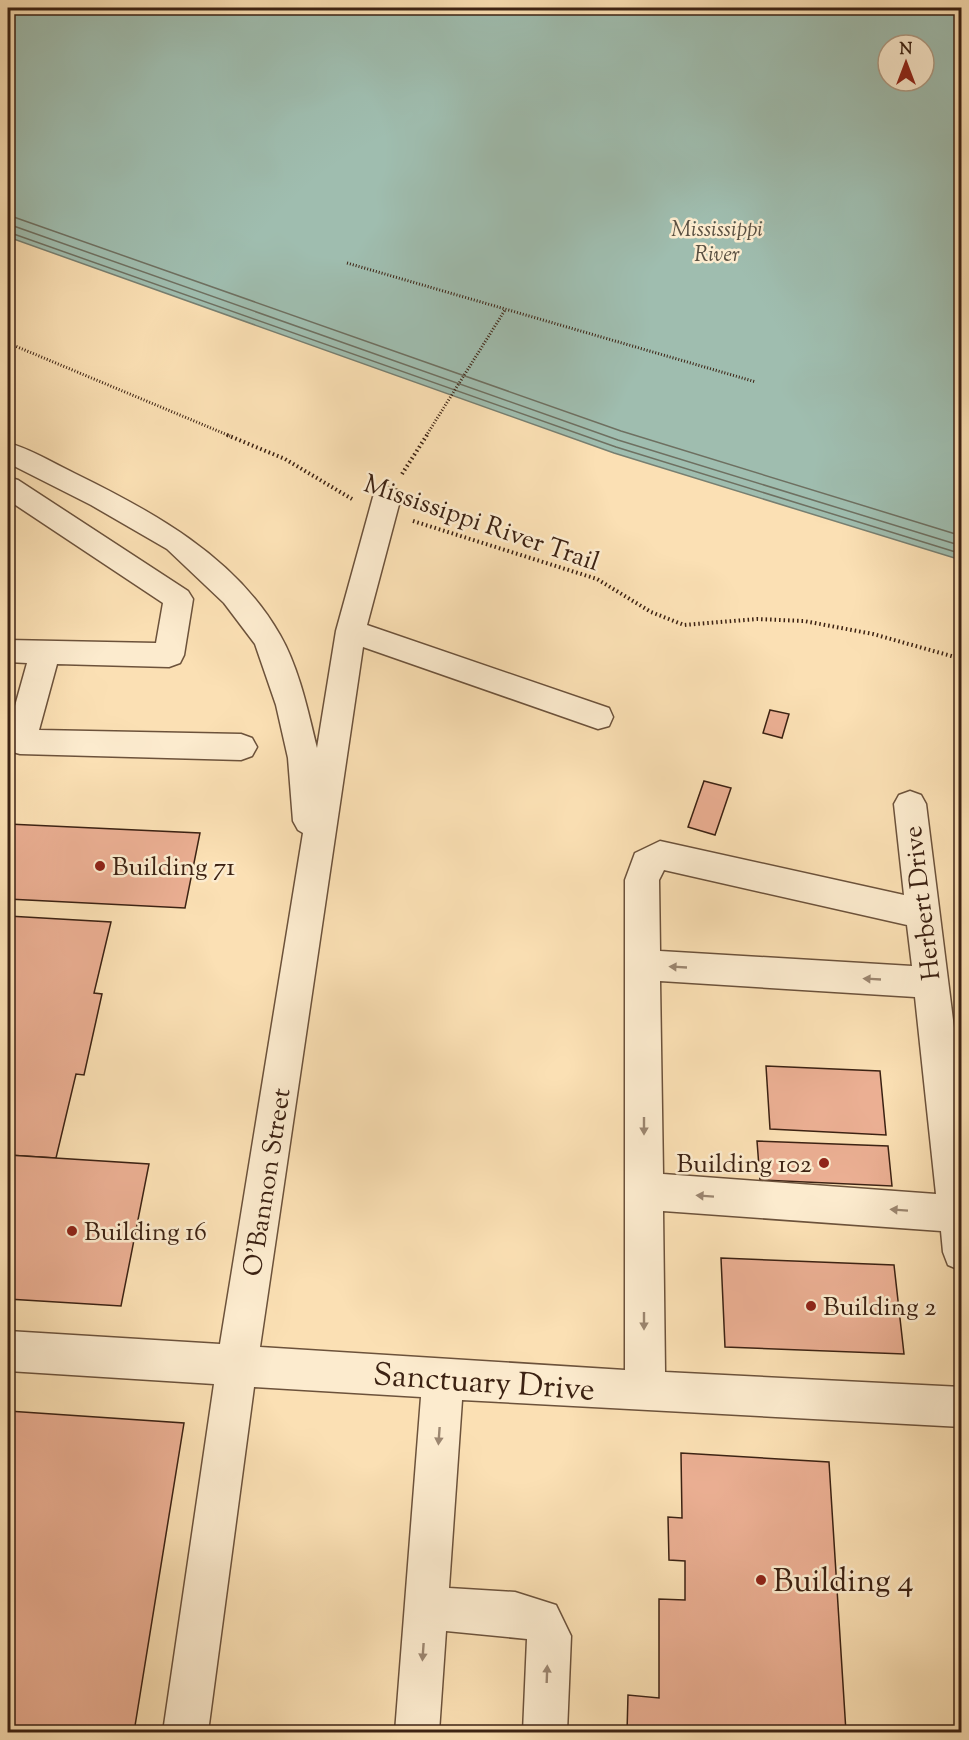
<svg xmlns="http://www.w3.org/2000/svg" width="969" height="1740" font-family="'Sorts Mill Goudy',serif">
  <rect width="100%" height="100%" fill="#fbe0b4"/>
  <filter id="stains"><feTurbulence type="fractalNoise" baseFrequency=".00333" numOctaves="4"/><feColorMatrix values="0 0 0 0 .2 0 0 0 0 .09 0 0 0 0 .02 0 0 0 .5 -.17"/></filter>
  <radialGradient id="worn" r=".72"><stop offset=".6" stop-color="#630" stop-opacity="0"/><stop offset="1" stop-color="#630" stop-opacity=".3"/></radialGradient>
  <!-- water -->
  <path fill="#9fbdaf" stroke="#777f71" stroke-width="1.5" fill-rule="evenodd" d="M8,8H961V560L614,453L8,237ZM888,45H924V81H888Z"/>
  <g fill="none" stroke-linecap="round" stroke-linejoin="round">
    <!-- shore -->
    <g stroke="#6e7061" stroke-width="1.5">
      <path d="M8,215L621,431L962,536"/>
      <path d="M8,224L618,440L962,546"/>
      <path d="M8,232L616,447L962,554"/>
    </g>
  </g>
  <!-- building -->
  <g fill="#ebaf93" stroke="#3c2213" stroke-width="1.5">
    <path d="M770,710L789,714L782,738L763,733Z"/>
    <path d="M704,781L731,788L715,835L688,827Z"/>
    <path d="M8,824L200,833L185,908L8,899Z"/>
    <path d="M8,916L111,922L94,993L102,994L84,1075L76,1074L56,1158L8,1155Z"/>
    <path d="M766,1066L880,1071L886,1135L770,1129Z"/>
    <path d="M757,1141L888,1146L892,1186L760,1180Z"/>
    <path d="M8,1155L149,1164L121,1306L8,1299Z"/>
    <path d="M721,1258L894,1265L904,1354L725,1347Z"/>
    <path d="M8,1411L184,1423L134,1732H8Z"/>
    <path d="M681,1453L829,1462L846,1732H627L628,1695L659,1698V1599L685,1600V1561L669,1560L668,1517L682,1518Z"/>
  </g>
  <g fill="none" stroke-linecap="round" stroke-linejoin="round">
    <!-- minor casing -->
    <g stroke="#6c523b" stroke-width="3">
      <g id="minor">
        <path d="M8,443C31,449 53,463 74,473C152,511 236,557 280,635C299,668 308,711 317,748L336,631L373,497L377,490L387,487L397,490L401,497L367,625L609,708L613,717L609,726L598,729L363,647L260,1347L625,1370V880L635,853L660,841L904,895L894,804L899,795L910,791L921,795L926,804L962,1092V1271L948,1265L943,1252L941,1231L663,1211L665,1372L962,1387V1427L462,1400L449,1588L515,1592L556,1605L571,1636L567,1732H523L527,1639L446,1631L439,1732H395L421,1397L254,1387L208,1732H163L214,1384L8,1371V1331L220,1344L303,833L298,830L293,821L288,758L276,705L255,644L224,603L167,549L91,505L8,463ZM664,870L907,925L912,966L660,951L659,880ZM660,981L915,997L936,1194L663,1174Z"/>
        <path d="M8,477L18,480L188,591L193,599L184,655L180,663L169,667L57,664L39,730L241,734L252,738L257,747L252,756L241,760L20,754L9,751L8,731L27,663L8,662V640L156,643L163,603L8,500Z"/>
      </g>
    </g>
    <!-- path-far1 -->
    <g stroke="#3c2213" stroke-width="3" stroke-dasharray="1 2" stroke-linecap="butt">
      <path d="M347,263L756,382"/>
      <path d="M8,343L230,436"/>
      <path d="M426,436L505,310"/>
    </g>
    <!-- path -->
    <g stroke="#3c2213" stroke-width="4" stroke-dasharray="1.5 3" stroke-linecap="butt">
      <path d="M227,435L285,459L352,499"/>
      <path d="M402,474L427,435"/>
      <path d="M413,521L597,579L651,612L684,625L757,619L804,621L873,634L962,659"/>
    </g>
    <!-- minor -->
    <use href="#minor" fill="#fcebce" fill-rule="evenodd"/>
  </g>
  <!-- one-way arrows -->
  <defs><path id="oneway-solid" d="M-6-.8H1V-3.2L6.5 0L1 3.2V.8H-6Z" transform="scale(1.5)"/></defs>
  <g fill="#9c8670">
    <use href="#oneway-solid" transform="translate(678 967) rotate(-177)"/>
    <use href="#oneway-solid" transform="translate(872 979) rotate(-177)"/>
    <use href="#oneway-solid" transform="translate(644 1126) rotate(90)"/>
    <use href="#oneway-solid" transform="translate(705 1196) rotate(-176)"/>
    <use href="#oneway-solid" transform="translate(899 1210) rotate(-176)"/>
    <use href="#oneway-solid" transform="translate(644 1321) rotate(90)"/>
    <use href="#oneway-solid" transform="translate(439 1436) rotate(94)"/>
    <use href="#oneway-solid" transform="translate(423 1652) rotate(94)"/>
    <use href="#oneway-solid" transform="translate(547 1674) rotate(-88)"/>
  </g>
  <!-- markers -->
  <g fill="#8f2418" stroke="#fcebce" stroke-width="2">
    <circle cx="100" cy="866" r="6"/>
    <circle cx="824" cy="1163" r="6"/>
    <circle cx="72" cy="1231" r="6"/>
    <circle cx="811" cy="1306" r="6"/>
    <circle cx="761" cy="1580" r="6"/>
  </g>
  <g text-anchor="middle" stroke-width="5" stroke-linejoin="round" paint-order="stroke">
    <!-- far-water labels -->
    <g font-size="22" font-style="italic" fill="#5a5042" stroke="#fcebce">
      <text x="717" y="236">Mississippi<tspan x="717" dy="25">River</tspan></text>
    </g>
    <!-- street labels -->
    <g font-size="26" fill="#3c2213" stroke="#fcebce">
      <text transform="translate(482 522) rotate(19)" y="9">Mississippi River Trail</text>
      <text transform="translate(921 903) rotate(-97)" y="9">Herbert Drive</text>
      <text transform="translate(266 1182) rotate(-81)" y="9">O'Bannon Street</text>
    </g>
    <!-- poi labels -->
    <g font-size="26" fill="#3c2213" stroke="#fcebce" text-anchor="start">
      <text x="112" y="875">Building 71</text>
      <text x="812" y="1172" text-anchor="end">Building 102</text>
      <text x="84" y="1240">Building 16</text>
      <text x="823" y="1315">Building 2</text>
    </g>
    <!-- near-street labels -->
    <g font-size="32" fill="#3c2213" stroke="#fcebce">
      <text transform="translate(484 1381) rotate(4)" y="11">Sanctuary Drive</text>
    </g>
    <!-- near-poi labels -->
    <g font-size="32" fill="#3c2213" stroke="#fcebce" text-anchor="start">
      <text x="773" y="1591">Building 4</text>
    </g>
  </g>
  <!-- margin -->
  <rect width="969" height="1740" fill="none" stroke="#fbe0b4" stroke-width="30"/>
  <rect x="9" y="9" width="951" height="1722" fill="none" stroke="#3c2213" stroke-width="3"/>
  <rect x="15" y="15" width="939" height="1710" fill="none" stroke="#3c2213" stroke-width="1.5"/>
  <!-- north arrow -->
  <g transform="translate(906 63)"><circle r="28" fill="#fcebce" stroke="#af9b83" stroke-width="1.5"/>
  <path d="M0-4.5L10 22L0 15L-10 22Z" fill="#8f2418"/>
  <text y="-9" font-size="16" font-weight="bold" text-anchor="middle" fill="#3c2213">N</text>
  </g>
  <rect width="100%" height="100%" filter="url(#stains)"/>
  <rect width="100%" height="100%" fill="url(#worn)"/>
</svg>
